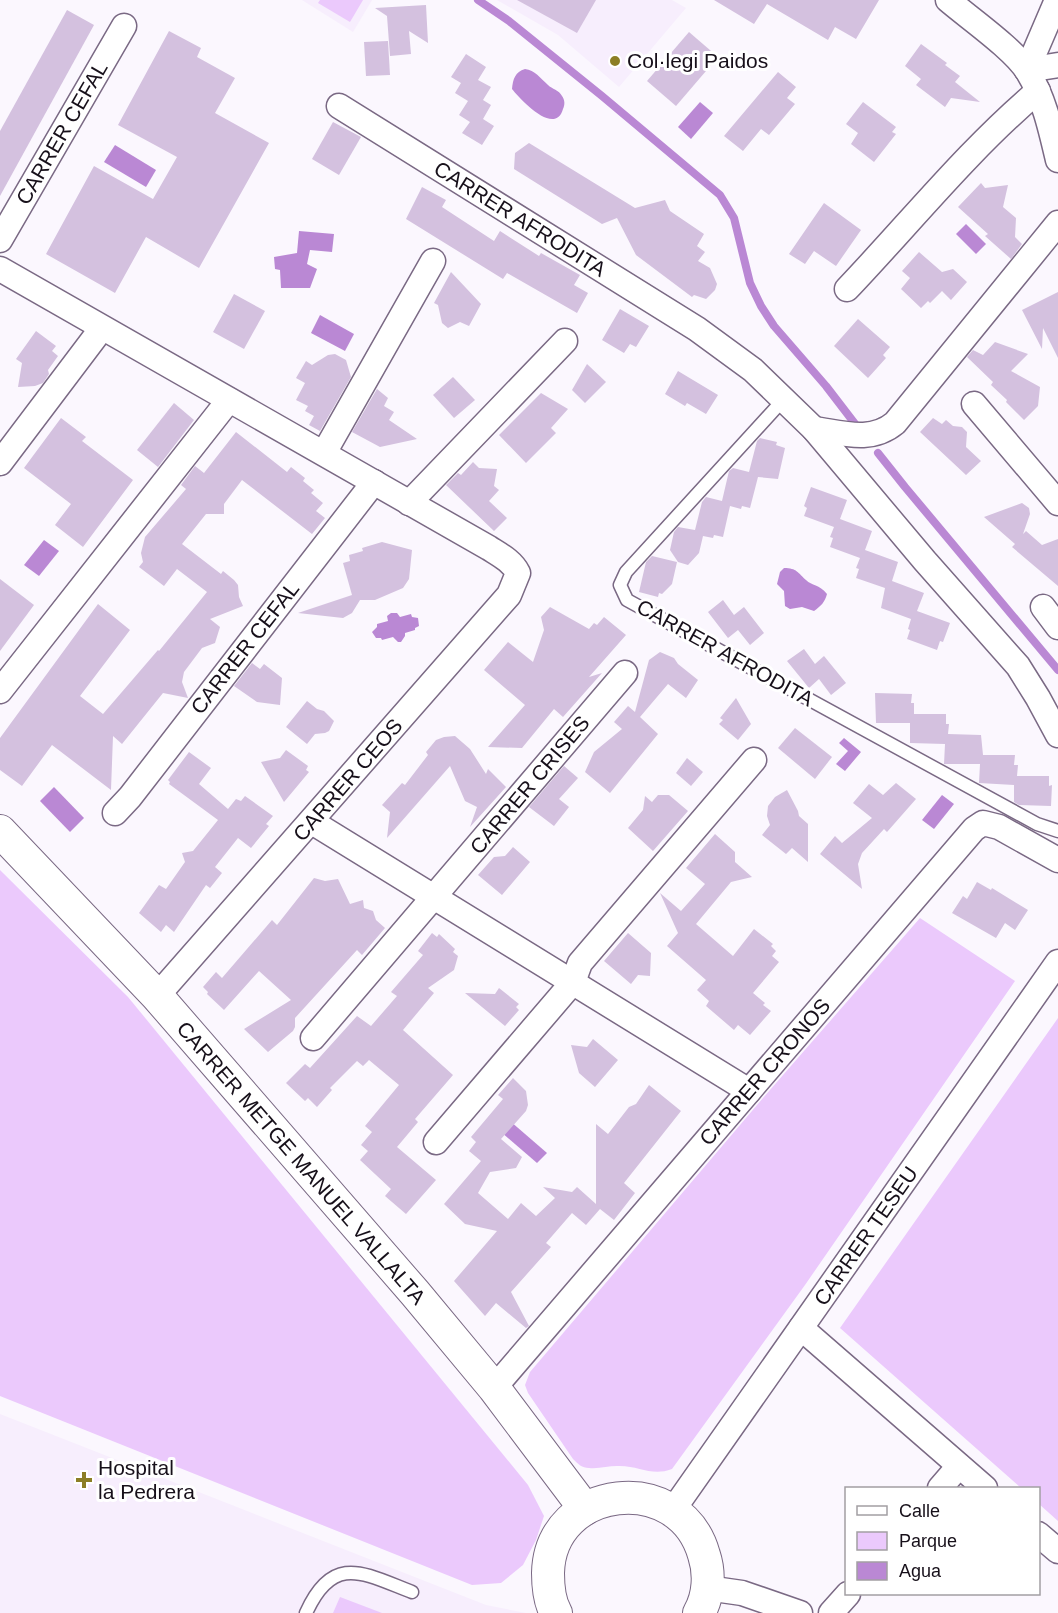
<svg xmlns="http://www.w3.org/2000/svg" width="1058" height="1613" font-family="Arial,sans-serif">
  <rect width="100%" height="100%" fill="#fbf7fe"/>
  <!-- built -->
  <g fill="#f7eefd">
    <path d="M302,0H372L353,32Z"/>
    <path d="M497,0H672L686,8L619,87L558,35Z"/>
    <path d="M0,1414L486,1605L526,1613H0Z"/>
  </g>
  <!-- green -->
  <g fill="#ebc9fc">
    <path d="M320,0H363L350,22L318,3Z"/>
    <path d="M0,870L128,997L528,1485L544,1516L536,1540L523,1565L501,1583L472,1585L0,1396Z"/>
    <path d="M920,918L1015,981L805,1285L672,1469C651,1477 639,1465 617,1466C608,1466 599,1469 589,1468C582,1468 578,1464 573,1459L528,1393L525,1385L530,1372L763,1098Z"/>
    <path d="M1058,1018V1521L1039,1504L1038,1488H1021L840,1328Z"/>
    <path d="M340,1597L382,1613H333Z"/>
  </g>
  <!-- water -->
  <g fill="#ba88d4">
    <path d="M525,69C535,70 540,78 548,85C552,89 559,90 562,96C565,100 565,105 563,109C555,137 520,99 512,89C513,79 515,72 525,69Z"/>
    <path d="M700,102L713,113L691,139L678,127Z"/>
    <path d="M115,145L156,170L146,187L104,162Z"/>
    <path d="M966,224L986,244L976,254L956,234Z"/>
    <path d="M299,231L334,234L332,252L310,250L307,264L317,269L310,288H281L280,270L275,269L274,257L297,253Z"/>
    <path d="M320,315L354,334L345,351L311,333Z"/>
    <path d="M44,540L59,551L39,576L24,565Z"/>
    <path d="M784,568C797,568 798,573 806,580C812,586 819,584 827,594C825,602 821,606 814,611L802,607L790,609L785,606L784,591L777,584L780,572Z"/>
    <path d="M391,613H397L400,617L411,614L412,617L418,618L419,626L415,628V630L405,633V636L401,642H398L393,637L382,640L381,638H376L372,632L377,627V624L388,621L387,616Z"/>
    <path d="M844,738L861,752L845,771L836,764L848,751L839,743Z"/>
    <path d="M54,787L84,818L70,832L40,801Z"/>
    <path d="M942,795L954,804L934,829L922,820Z"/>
    <path d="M503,1115L547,1153L537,1163L494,1126Z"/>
  </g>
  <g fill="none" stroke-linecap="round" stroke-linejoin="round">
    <!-- stream -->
    <g stroke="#ba88d4" stroke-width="8">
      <path d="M478,0L509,21L602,96L720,195L734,218L750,283L761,306L774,326L826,386L859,429"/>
      <path d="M878,453L905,487L1058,670"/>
    </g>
  </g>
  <!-- building -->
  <g fill="#d4c1df">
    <path d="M517,0H596L577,33Z"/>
    <path d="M714,0H879L856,39L835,27L828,40L767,4L754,24Z"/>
    <path d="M426,5L428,43L409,31L411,54L390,56L387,16L375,8Z"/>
    <path d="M67,10L94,25L0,196V131Z"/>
    <path d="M169,31L201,48L197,57L235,78L215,113L269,143L199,268L146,237L115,293L46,254L94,166L153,199L177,157L118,125Z"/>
    <path d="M689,32L718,57L676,106L647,81Z"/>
    <path d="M388,41L390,75L366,76L364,42Z"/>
    <path d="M921,44L947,63L945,65L960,76L955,82L980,102L951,98L945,107L916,85L921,79L905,66Z"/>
    <path d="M466,54L486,67L478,80L491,87L483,100L491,105L483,119L494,126L482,145L462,133L470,122L459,115L468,101L455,93L461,83L451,77Z"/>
    <path d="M778,72L796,87L787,98L795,104L769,135L761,129L743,151L724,136Z"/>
    <path d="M863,102L896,127L892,132L896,134L874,162L851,144L858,133L846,124Z"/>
    <path d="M333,122L361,137L339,175L312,159Z"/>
    <path d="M529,143L635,208L665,200L670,211L704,234L697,246L705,252L698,261L710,268L717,284L715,290L706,299L694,295L692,297L636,255L617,218L602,224L514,169L515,153Z"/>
    <path d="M981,183L985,188L1008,185L1003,207L1016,218L1015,237L1022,244L1011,259L985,236L988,234L958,207Z"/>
    <path d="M422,187L446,200L442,207L494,241L500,231L539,256L541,253L580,275L574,285L588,293L577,313L507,273L503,279L406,219Z"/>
    <path d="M824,203L861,230L836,266L814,251L805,264L789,254Z"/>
    <path d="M919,252L942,272L953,269L967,282L951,300L942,291L930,303L928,301L921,308L901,289L910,278L902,271Z"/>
    <path d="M451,272L481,304L469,326L460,322L448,328L442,323L438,305L434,303Z"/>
    <path d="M1058,292V358L1043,328L1042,349L1022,310Z"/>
    <path d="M234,294L265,311L244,349L213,332Z"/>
    <path d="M620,309L649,326L636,347L630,344L624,353L602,340Z"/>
    <path d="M858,319L890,347L883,355L886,358L868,378L834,346Z"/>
    <path d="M36,331L56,346L52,351L58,356L48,370L49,374L43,383L35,386L18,387L22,363L16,359Z"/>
    <path d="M995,342L1028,354L1011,371L1040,387L1038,406L1024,420L1006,402L1007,400L991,385L993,382L967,357L973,350L983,355Z"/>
    <path d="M335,354L346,360L351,377L320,431L309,425L314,416L305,411L308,406L296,400L305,383L296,378L306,361L312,365L328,355Z"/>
    <path d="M587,364L606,382L585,403L572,390Z"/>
    <path d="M678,371L718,395L706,414L687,403L685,406L665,394Z"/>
    <path d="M453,377L475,400L454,418L433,395Z"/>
    <path d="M377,389L388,398L384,406L394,412L389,420L417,439L380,447L352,432Z"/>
    <path d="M541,393L568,409L551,428L556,433L526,463L499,435Z"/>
    <path d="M174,403L194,420L158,467L137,450Z"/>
    <path d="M61,418L86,437L82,441L133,480L83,547L55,525L71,504L24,468Z"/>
    <path d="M933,418L942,424L946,420L953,426L962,427L967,432L966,447L981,461L966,475L920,432Z"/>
    <path d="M236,432L287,472L291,467L305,478L303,481L314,490L311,493L323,503L316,511L325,518L312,534L242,480L224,504V514H206L182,544L221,574L223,571L234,580L238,585L239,597L243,606L210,619L220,627L215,643L202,648L184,672L182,682L188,698L163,693L122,744L113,736L111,790L52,745L22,786L0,770V738L98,604L130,630L80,696L103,714L158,650L159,651L207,592L177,569L164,586L139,567L143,562L141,553L145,537L186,489L181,485L195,466L204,473Z"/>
    <path d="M760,438L777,442L776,445L785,448L778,479L758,477L750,508L742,506L741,509L730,506L723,537L714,535L713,538L703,536L699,553L688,565L678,562L670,550L674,532L678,527L695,530L702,502L706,497L722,501L729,471L733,468L749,472L757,441Z"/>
    <path d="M473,462L479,468L497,469L494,486L499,490L489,501L507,518L494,531L446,485L458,473L461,475Z"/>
    <path d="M811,487L847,500L840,519L872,531L865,550L898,562L892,581L924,593L917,611L950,623L943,642L940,641L937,650L907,639L910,630L908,629L911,619L881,608L885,588L856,578L859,569L856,568L860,558L830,547L833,538L830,537L834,527L804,516L807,508L804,506Z"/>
    <path d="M1022,503L1029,508L1030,514L1023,534L1026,531L1042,545L1058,539V586L1012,547L1015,544L984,517Z"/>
    <path d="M382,542L412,550L409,579L403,588L375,600H360L352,613L343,618L298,613L352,595L343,563L350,561L349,555L363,551L362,548Z"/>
    <path d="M652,556L677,562L672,584L662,594L659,593L658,597L639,592L646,562Z"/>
    <path d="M0,579L34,605L0,651Z"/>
    <path d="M723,600L734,615L744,607L764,633L750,645L738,630L728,638L708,612Z"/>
    <path d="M550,607L589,629L594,623L597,625L604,617L626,635L589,677L602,673L563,717L554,709L522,748L488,747L525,705L484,670L508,642L533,662L544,630L541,617Z"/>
    <path d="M804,649L815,664L824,656L846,683L831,695L819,679L809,688L787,661Z"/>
    <path d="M660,652L674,658L678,664L698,680L686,698L668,684L640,717L658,734L610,793L585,772L594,752L622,729L614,722L628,706L635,712L649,660Z"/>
    <path d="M252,663L260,669L264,664L282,678L280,705L257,702L234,686Z"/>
    <path d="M875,693L912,694L911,703H914V714H946V724H949L948,734L981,735L983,755H1015L1014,765H1018L1017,776H1049V786L1052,785L1051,806L1019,805L1014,802V785L979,783L980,764H944L945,744L910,743V723H876Z"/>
    <path d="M736,698L751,724L738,740L719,724L723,720L720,718Z"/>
    <path d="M307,701L317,709L324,711L334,721L329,731L325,733L315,734L307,744L286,727Z"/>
    <path d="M795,728L832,757L815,779L778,748Z"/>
    <path d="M455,736L470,749L486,774L488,769L506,787L470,827L477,807L465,801L450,766L387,838L390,812L382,805L402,783L405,785L428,755L426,752L436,740L444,737Z"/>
    <path d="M286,750L308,766L306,770L309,772L284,802L261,762L280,758Z"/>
    <path d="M189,752L211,768L199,784L228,809L236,799L241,801L245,796L273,816L266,824L269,826L251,848L238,838L215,867L222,873L210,888L206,885L174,932L166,925L161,932L139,913L159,885L166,889L185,862L182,853L193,851L218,820L169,784L170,782L168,780Z"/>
    <path d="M687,758L703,772L691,786L676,773Z"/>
    <path d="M564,766L578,778L559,799L569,807L554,826L529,807Z"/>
    <path d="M896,783L916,799L887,832L884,829L862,853L858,864L862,889L820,854L835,836L842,843L872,818L853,803L869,784L883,795Z"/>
    <path d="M787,790L798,811L799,816L808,824V862L792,848L786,854L762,835L770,825L767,816L768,806L775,797Z"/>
    <path d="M658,795H669L688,811L653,851L628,828L643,810L645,796L652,802Z"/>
    <path d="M715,834L735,852V862L752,877L731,882L696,924L733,956L754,929L773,944L771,946L776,951L772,956L779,962L753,993L765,1003L763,1005L771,1011L750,1035L738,1025L734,1030L706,1006L709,1001L697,990L706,980L667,946L678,933L660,893L681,911L705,884L686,868Z"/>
    <path d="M513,847L530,862L502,895L478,875L494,857L505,856Z"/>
    <path d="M314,878L325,881L338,879L350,904L363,900L364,908L373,911L376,920L385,928L362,955L357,950L295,1018V1027L293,1031L268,1052L244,1029L291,1000L259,971L224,1010L207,994L208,992L203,987L216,972L222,978L272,920L277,925Z"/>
    <path d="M977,882L991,890L992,888L1028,910L1015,930L1005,923L996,938L952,913L963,896L967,899Z"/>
    <path d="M432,933L437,937L439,934L455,949L453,952L458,956L454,970L428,988L434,993L403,1030L453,1075L415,1119L418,1122L397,1147L436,1180L406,1214L385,1196L391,1189L360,1160L368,1151L361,1145L372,1132L365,1126L399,1085L369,1060L363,1066L357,1061L330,1088L332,1090L317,1107L308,1098L305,1101L286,1083L305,1064L310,1068L357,1016L371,1026L397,996L391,992L423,955L418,951Z"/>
    <path d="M628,933L651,953L650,976L638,975L631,984L604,961Z"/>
    <path d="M499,988L519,1004L516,1007L519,1010L505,1026L465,993L495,994Z"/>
    <path d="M593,1039L618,1060L595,1087L579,1073L571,1045L587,1047Z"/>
    <path d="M513,1078L526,1091L528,1105L526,1111L501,1139L522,1157L516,1168L490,1172L478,1193L508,1219L521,1203L536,1216L555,1198L543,1187L572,1192L577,1187L596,1204V1124L608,1134L629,1107L636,1104L649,1085L681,1111L624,1183L635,1193L614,1220L600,1209L586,1225L572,1213L546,1243L551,1247L511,1292L529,1326L526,1328L496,1303L485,1316L454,1281L497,1231L465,1224L444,1204L481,1161L469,1151L476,1142L471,1137L503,1099L498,1095Z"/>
  </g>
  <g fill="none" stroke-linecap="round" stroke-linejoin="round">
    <!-- service casing -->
    <g stroke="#7a6984" stroke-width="15">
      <g id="service">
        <path d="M784,399L626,572L620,585L627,600L1037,824L1058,831"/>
        <path d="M306,1613C333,1553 363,1573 412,1592"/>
      </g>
    </g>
    <!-- minor casing -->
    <g stroke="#7a6984" stroke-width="27">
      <g id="minor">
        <path d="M948,0C969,18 1015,50 1028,72C1044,98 1051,130 1058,160"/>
        <path d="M1027,70L1057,0"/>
        <path d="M1027,70L1058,65"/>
        <path d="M339,106L697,329L753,370L814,429L925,561L1018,666L1038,698L1058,735"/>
        <path d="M0,240L124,26"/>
        <path d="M0,269L489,548C500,555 512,561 518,573L509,595L157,996"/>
        <path d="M847,289C909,224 969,149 1038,91"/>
        <path d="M974,404L1058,503"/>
        <path d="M814,429C843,433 871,443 895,423L1058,223"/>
        <path d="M324,453L433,261"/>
        <path d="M0,463L102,328"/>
        <path d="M409,503L565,341"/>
        <path d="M1043,607L1058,627"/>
        <path d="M0,691L229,400"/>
        <path d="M115,813L130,797L374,482"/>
        <path d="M312,822L749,1091"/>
        <path d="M313,1038L625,673"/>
        <path d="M436,1142L573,982L580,963L754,760"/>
        <path d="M801,1328L985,1488"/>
        <path d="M494,1388L974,829L983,823L999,827L1058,860"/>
        <path d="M940,1488L959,1466"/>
        <path d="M673,1510L1058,962"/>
        <path d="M1038,1534L1058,1551"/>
        <path d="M707,1588L742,1593L800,1613"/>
        <path d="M831,1613L848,1594"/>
      </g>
    </g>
    <!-- tertiary casing -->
    <g stroke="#7a6984" stroke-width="34">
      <g id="tertiary">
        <path d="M0,831L157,996L415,1293L494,1388L585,1509"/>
        <path d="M556,1613C549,1601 548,1586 548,1573C550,1484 680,1469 704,1555C710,1573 709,1596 699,1613"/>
      </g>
    </g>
    <!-- service -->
    <use href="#service" stroke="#fff" stroke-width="12"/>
    <!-- minor -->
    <use href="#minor" stroke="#fff" stroke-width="24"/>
    <!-- tertiary -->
    <use href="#tertiary" stroke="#fff" stroke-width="32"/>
  </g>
  <!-- markers -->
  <g fill="#8c7e25" stroke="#fff" stroke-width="2">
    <circle cx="615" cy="61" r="6"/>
    <path d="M81 1471h6v6h6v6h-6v6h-6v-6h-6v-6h6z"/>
  </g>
  <g text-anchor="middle" stroke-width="6" stroke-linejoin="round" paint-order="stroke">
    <!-- poi labels -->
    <g font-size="21" fill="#17101a" stroke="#fff" text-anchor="start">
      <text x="627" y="68">Col·legi Paidos</text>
      <text x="98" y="1475">Hospital<tspan x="98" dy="24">la Pedrera</tspan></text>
    </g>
    <!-- street labels -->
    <g font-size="21" fill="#17101a" stroke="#fff">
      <text transform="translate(62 133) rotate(-60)" y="7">CARRER CEFAL</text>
      <text transform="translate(520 219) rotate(32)" y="7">CARRER AFRODITA</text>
      <text transform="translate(245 648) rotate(-52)" y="7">CARRER CEFAL</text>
      <text transform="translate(725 653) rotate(29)" y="7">CARRER AFRODITA</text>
      <text transform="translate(348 780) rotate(-49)" y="7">CARRER CEOS</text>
      <text transform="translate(530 785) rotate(-50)" y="7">CARRER CRISES</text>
      <text transform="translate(765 1072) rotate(-49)" y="7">CARRER CRONOS</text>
      <text transform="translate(301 1163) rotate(49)" y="7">CARRER METGE MANUEL VALLALTA</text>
      <text transform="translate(866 1236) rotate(-55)" y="7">CARRER TESEU</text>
    </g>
  </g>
  <!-- legend -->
  <rect x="845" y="1487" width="195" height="108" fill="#ffffff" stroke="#a29fa3" stroke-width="1.5"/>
  <rect x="857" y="1506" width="30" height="9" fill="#ffffff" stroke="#a29fa3" stroke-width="1.5"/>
  <text x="899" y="1517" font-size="18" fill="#17101a">Calle</text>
  <rect x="857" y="1532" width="30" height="18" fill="#ebc9fc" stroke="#a29fa3" stroke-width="1.5"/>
  <text x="899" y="1547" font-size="18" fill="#17101a">Parque</text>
  <rect x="857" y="1562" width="30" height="18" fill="#ba88d4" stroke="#a29fa3" stroke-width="1.5"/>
  <text x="899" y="1577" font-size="18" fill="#17101a">Agua</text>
</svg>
